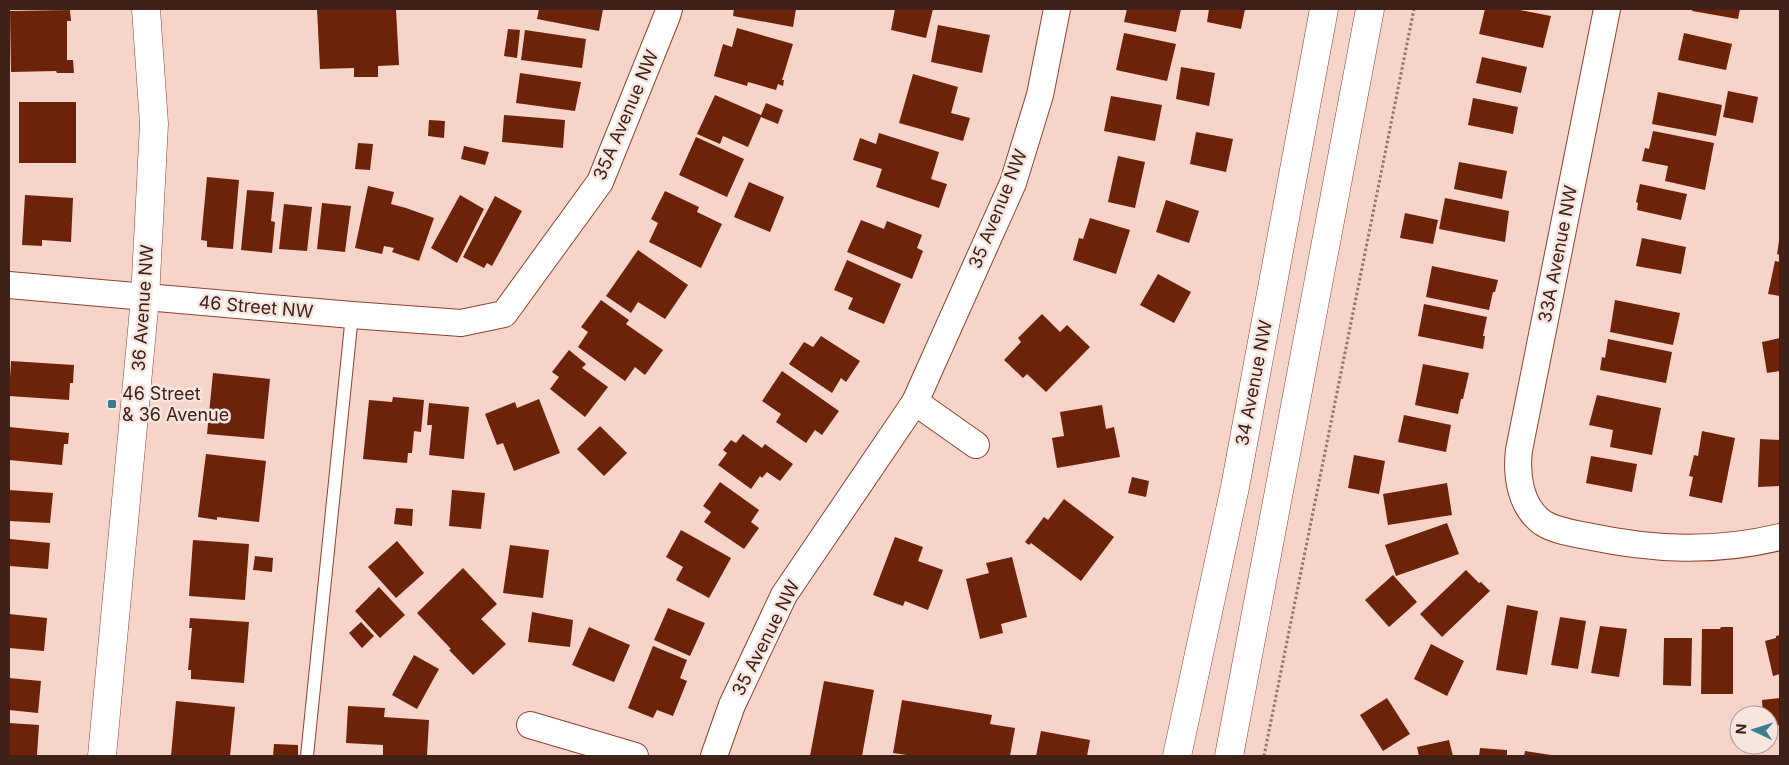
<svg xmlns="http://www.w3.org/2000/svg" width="1789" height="765" font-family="Inter,sans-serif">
  <rect width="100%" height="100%" fill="#f7d4c9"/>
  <!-- building -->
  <g fill="#6d2309">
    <path d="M317,9H396L399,65L378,66V77H354V68L320,69Z"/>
    <path d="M539,9H603L599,31L537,19Z"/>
    <path d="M734,9H796L793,27L733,16Z"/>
    <path d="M895,9H933L926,38L891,30Z"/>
    <path d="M1127,9H1181L1176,32L1124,22Z"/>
    <path d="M1209,9H1245L1241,29L1207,22Z"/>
    <path d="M1485,9H1515L1551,16L1543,48L1479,34Z"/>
    <path d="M1693,9H1740L1738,19L1692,11Z"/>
    <path d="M70,10L71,21H67V60H73L74,73H57L56,71L11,72L10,11Z"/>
    <path d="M938,25L990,35L982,73L931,62Z"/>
    <path d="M737,28L793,44L782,80H784L783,86L778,84L776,90L748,82L747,86L714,76L723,44L732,47Z"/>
    <path d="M508,29L520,30L517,58L504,56Z"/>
    <path d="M525,30L586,39L582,68L521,60Z"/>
    <path d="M1124,33L1176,44L1167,81L1116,70Z"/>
    <path d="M1684,33L1732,44L1726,70L1678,60Z"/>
    <path d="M1482,57L1527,67L1521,93L1476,83Z"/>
    <path d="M1181,67L1215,73L1209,106L1176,99Z"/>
    <path d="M520,73L581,82L575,111L516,103Z"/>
    <path d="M913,74L958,87L951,113L970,118L963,141L899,123Z"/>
    <path d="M1728,91L1758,97L1753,123L1723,117Z"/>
    <path d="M1658,92L1722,105L1716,136L1652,124Z"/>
    <path d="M715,95L761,115L766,103L783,110L778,124L761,117L748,147L723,136L720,144L697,134Z"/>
    <path d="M1111,96L1162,105L1155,141L1104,131Z"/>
    <path d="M1473,98L1518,107L1513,134L1468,125Z"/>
    <rect x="19" y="102" width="57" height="61"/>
    <path d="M504,115L565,120L563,148L502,142Z"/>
    <path d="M429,120L445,121L444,138L428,136Z"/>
    <path d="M1653,131L1714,143L1705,190L1665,181L1668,166L1642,161L1645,148L1649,149Z"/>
    <path d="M1196,132L1233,139L1226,172L1190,164Z"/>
    <path d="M879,133L939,152L931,179L947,184L939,208L876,187L882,169L853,160L860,138L876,144Z"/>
    <path d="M696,137L744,159L727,197L679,175Z"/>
    <path d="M358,143L373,144L370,170L355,169Z"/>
    <path d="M464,146L489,152L485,165L461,159Z"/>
    <path d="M1118,156L1145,162L1135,208L1108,202Z"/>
    <path d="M1459,162L1507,171L1502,199L1454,189Z"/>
    <path d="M207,177L239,180L233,249L207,247V241L201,240Z"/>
    <path d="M749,182L784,197L770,232L734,217Z"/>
    <path d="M1640,184L1687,194L1681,220L1637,210L1638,203L1636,202Z"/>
    <path d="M368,186L394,192L391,204L406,208L434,218L419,261L392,252L394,248L384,246L382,254L355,248Z"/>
    <path d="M247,190L274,192L271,221L275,222L272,253L241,250Z"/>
    <path d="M665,191L699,207L697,212L722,224L701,268L649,242L658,223L651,219Z"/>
    <path d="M25,195L73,198L71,242L42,240V246L22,245Z"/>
    <path d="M460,195L484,209L457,263L431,248Z"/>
    <path d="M495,196L522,211L492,266L487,263L484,268L463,257Z"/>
    <path d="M1445,198L1509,211L1505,242L1439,229Z"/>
    <path d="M1166,200L1199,211L1189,243L1156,232Z"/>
    <path d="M322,203L351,206L345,252L317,249Z"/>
    <path d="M284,204L312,207L307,251L279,249Z"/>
    <path d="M1405,213L1438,220L1433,244L1400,238Z"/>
    <path d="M1090,218L1130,230L1116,274L1073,260L1079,238L1083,239Z"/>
    <path d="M861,220L884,229L887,221L922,235L917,248L923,251L912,279L847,252Z"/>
    <path d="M1642,238L1686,247L1681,274L1636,266Z"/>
    <path d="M1779,241H1780V255L1777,254Z"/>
    <path d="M638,250L688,285L665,319L638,302L631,313L606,296Z"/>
    <path d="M847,260L901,284L884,324L848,309L853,298L834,290Z"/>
    <path d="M1775,261L1780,262V296L1768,294Z"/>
    <path d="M1432,266L1498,280L1495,292H1493L1489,310L1426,297Z"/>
    <path d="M1158,274L1191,292L1174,323L1140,305Z"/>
    <path d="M601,300L629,320L626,324L663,350L645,375L635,367L625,381L578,347L588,332L581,327Z"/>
    <path d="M1615,300L1680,313L1673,345L1610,332Z"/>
    <path d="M1424,304L1487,317L1483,336H1485L1483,349L1418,336Z"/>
    <path d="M1042,314L1060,332L1067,325L1090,347L1046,392L1027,374L1023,378L1004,360L1021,342L1018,338Z"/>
    <path d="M821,336L860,361L846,382L841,378L832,393L789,364L804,342L813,347Z"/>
    <path d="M1780,338V371L1767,373L1762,342Z"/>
    <path d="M1608,339L1672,352L1666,383L1600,370L1602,357L1605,358Z"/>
    <path d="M569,350L586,364L582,368L608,387L585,417L550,389L559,377L552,372Z"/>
    <path d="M11,361L74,365L73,383H70L69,400L9,396Z"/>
    <path d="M1423,364L1469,373L1463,399H1461L1458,414L1415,405Z"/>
    <path d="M782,371L839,411L822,435L815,430L806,443L776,422L781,414L762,401Z"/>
    <path d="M213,373L270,379L264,439L207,434Z"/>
    <path d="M1597,395L1661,408L1652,455L1610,447L1613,430L1589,425Z"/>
    <path d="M393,397L424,400L421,432L414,431L412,453H408L407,463L363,459L369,400L392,402Z"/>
    <path d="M539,399L560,453L514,471L503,443L497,445L485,414L515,402L517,408Z"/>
    <path d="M429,403L469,407L464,459L429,455L432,425H427Z"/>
    <path d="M1102,405L1106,429L1114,427L1120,457L1057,468L1052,438L1064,436L1060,412Z"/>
    <path d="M1404,415L1451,425L1446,452L1398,442Z"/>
    <path d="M600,426L627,453L604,476L577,449Z"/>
    <path d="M9,427L69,433L68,444H64L62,465L9,460Z"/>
    <path d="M1702,431L1735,438L1722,503L1689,496L1693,477L1689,476L1694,455L1698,456Z"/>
    <path d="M743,434L762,448L765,444L793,464L780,481L767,472L762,478L760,476L751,489L718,465L727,453L723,450L731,440L736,443Z"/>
    <path d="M1760,439L1780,440V486L1758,487Z"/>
    <path d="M206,454L266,461L259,522L217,517V520L198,517Z"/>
    <path d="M1354,455L1385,461L1379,494L1348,488Z"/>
    <path d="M1591,456L1637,464L1632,492L1586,483Z"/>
    <path d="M1132,477L1149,481L1146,497L1128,493Z"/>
    <path d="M720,482L759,510L751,522L759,528L744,549L704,522L711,512L703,506Z"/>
    <path d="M1447,483L1452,515L1388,525L1383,494Z"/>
    <path d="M9,490L53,493L50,523L9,521Z"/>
    <path d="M452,490L485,493L481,529L449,526Z"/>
    <path d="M1064,499L1114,537L1081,581L1031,543L1029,545L1025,542L1044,517L1048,520Z"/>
    <path d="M396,508L413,509L412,526L394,524Z"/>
    <path d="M1447,523L1459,554L1396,576L1385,545Z"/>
    <path d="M681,530L731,558L709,598L676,580L683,567L666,557Z"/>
    <path d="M895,537L923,547L918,561L943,570L928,610L905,601L903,606L873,595Z"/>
    <path d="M10,539L50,543L48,569L9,566Z"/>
    <path d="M193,540L249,544L245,600L189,596Z"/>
    <path d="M397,541L424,573L396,598L368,567Z"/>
    <path d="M510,545L549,550L543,598L503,593Z"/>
    <path d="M255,556L273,558L272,572L253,570Z"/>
    <path d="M1012,557L1027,617L1001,624L1003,633L980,639L966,579L989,573L986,563Z"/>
    <path d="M463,568L497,604L481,619L506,644L473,675L449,650L451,649L417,613Z"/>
    <path d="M1466,570L1479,583L1481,582L1490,591L1442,637L1420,614Z"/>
    <path d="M1393,575L1417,602L1389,627L1365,600Z"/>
    <path d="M379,587L405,615L380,638L355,611Z"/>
    <path d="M1507,605L1538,611L1527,675L1496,670Z"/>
    <path d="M668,608L705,623L690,656L654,640Z"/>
    <path d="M532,612L573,620L570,647L528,642Z"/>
    <path d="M9,614L47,618L44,651L9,648Z"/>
    <path d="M1560,617L1586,621L1578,669L1551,665Z"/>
    <path d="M190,618L249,622L244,683L191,679V670H188L192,628H189Z"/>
    <path d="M361,622L374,636L362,648L349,633Z"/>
    <path d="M1600,626L1627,629L1619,677L1591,673Z"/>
    <path d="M589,627L630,645L614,682L572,665Z"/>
    <path d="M1721,627H1733V694H1701L1702,629H1720Z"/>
    <path d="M1780,635V674L1773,676L1765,641L1776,638V636Z"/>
    <path d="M1664,638H1692L1691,686L1663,685Z"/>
    <path d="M1431,644L1464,661L1447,696L1414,679Z"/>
    <path d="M653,646L687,660L680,678L687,681L673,716L657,710L653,718L628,708Z"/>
    <path d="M414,655L439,669L417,709L392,695Z"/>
    <path d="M9,678L41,681L38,713L9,710Z"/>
    <path d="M824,681L874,690L862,756H810Z"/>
    <path d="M1387,698L1410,734L1383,751L1360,715Z"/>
    <path d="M1780,698V725L1769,727V715H1763L1762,700Z"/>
    <path d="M902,700L992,715L990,724L1015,728L1010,756H913L893,753Z"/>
    <path d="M176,701L235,707L230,756H171Z"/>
    <path d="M348,706L385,708L384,717L429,720L427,756H383V745L346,743Z"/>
    <path d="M9,723L39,725L37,755L9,756Z"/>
    <path d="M1041,731L1090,740L1087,756H1036Z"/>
    <path d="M1449,740L1453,756H1419L1417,747Z"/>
    <path d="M274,744L298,745V756H273Z"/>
    <path d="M1480,748L1507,750V756H1479Z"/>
    <path d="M1525,751L1551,755V756H1524Z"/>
  </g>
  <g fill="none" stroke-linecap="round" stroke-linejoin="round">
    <!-- service casing -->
    <g stroke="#8c442e" stroke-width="14">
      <path id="service" d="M307,756L352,315"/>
    </g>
    <!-- minor casing -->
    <g stroke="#8c442e" stroke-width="28">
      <g id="minor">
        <path d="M1607,9L1519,450C1516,475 1520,507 1543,523C1556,531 1572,533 1587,536C1653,550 1714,553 1780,537"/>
        <path d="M9,285L352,315L461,323L504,314L600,182L667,16L669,9"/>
        <path d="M915,402L976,445"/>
        <path d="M530,725L635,756"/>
        <path d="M714,756L732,705L784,595L915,402L1013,183L1040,95L1057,9"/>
      </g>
    </g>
    <!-- tertiary casing -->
    <g stroke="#8c442e" stroke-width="29">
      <path id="tertiary" d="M102,756L145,298L154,124L146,9"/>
    </g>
    <!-- secondary casing -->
    <g stroke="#8c442e" stroke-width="29">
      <g id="secondary">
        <path d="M1177,756L1235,487L1324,9"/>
        <path d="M1229,756L1370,9"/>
      </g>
    </g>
    <!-- path -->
    <path stroke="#947369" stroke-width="3" stroke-dasharray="2.5 2.5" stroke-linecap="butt" d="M1264,756L1414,9"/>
    <!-- service -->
    <use href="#service" stroke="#fff" stroke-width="12"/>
    <!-- minor -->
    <use href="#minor" stroke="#fff" stroke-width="26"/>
    <!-- tertiary -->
    <use href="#tertiary" stroke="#fff" stroke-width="28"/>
    <!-- secondary -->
    <use href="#secondary" stroke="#fff" stroke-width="28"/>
  </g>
  <!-- markers -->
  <rect fill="#3b7d8f" stroke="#f7e5e0" stroke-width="2" x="107" y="399" width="10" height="10" rx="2.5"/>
  <g text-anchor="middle" stroke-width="5" stroke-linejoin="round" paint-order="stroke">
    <!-- street labels -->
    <g font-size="18" fill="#402117" stroke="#f7e5e0">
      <text transform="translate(626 115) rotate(-67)" y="6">35A Avenue NW</text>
      <text transform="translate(998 209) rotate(-68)" y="6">35 Avenue NW</text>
      <text transform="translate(1558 254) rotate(-79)" y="6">33A Avenue NW</text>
      <text transform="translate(256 307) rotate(5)" y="6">46 Street NW</text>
      <text transform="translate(143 308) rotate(-86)" y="6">36 Avenue NW</text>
      <text transform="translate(1254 383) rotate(-79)" y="6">34 Avenue NW</text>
      <text transform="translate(766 638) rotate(-63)" y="6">35 Avenue NW</text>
    </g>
    <!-- poi labels -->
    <g font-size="18" fill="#402117" stroke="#f7e5e0" text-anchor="start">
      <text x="122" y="400">46 Street<tspan x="122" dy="21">&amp; 36 Avenue</tspan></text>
    </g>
  </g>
  <!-- border -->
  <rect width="1789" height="765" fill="none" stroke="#402117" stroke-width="20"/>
  <!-- north arrow -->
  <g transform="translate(1754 730) rotate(274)"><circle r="24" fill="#f7e5e0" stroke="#ae9790"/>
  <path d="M0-4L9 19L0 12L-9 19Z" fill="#3b7d8f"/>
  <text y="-8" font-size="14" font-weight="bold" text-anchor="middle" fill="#402117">N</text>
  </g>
</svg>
